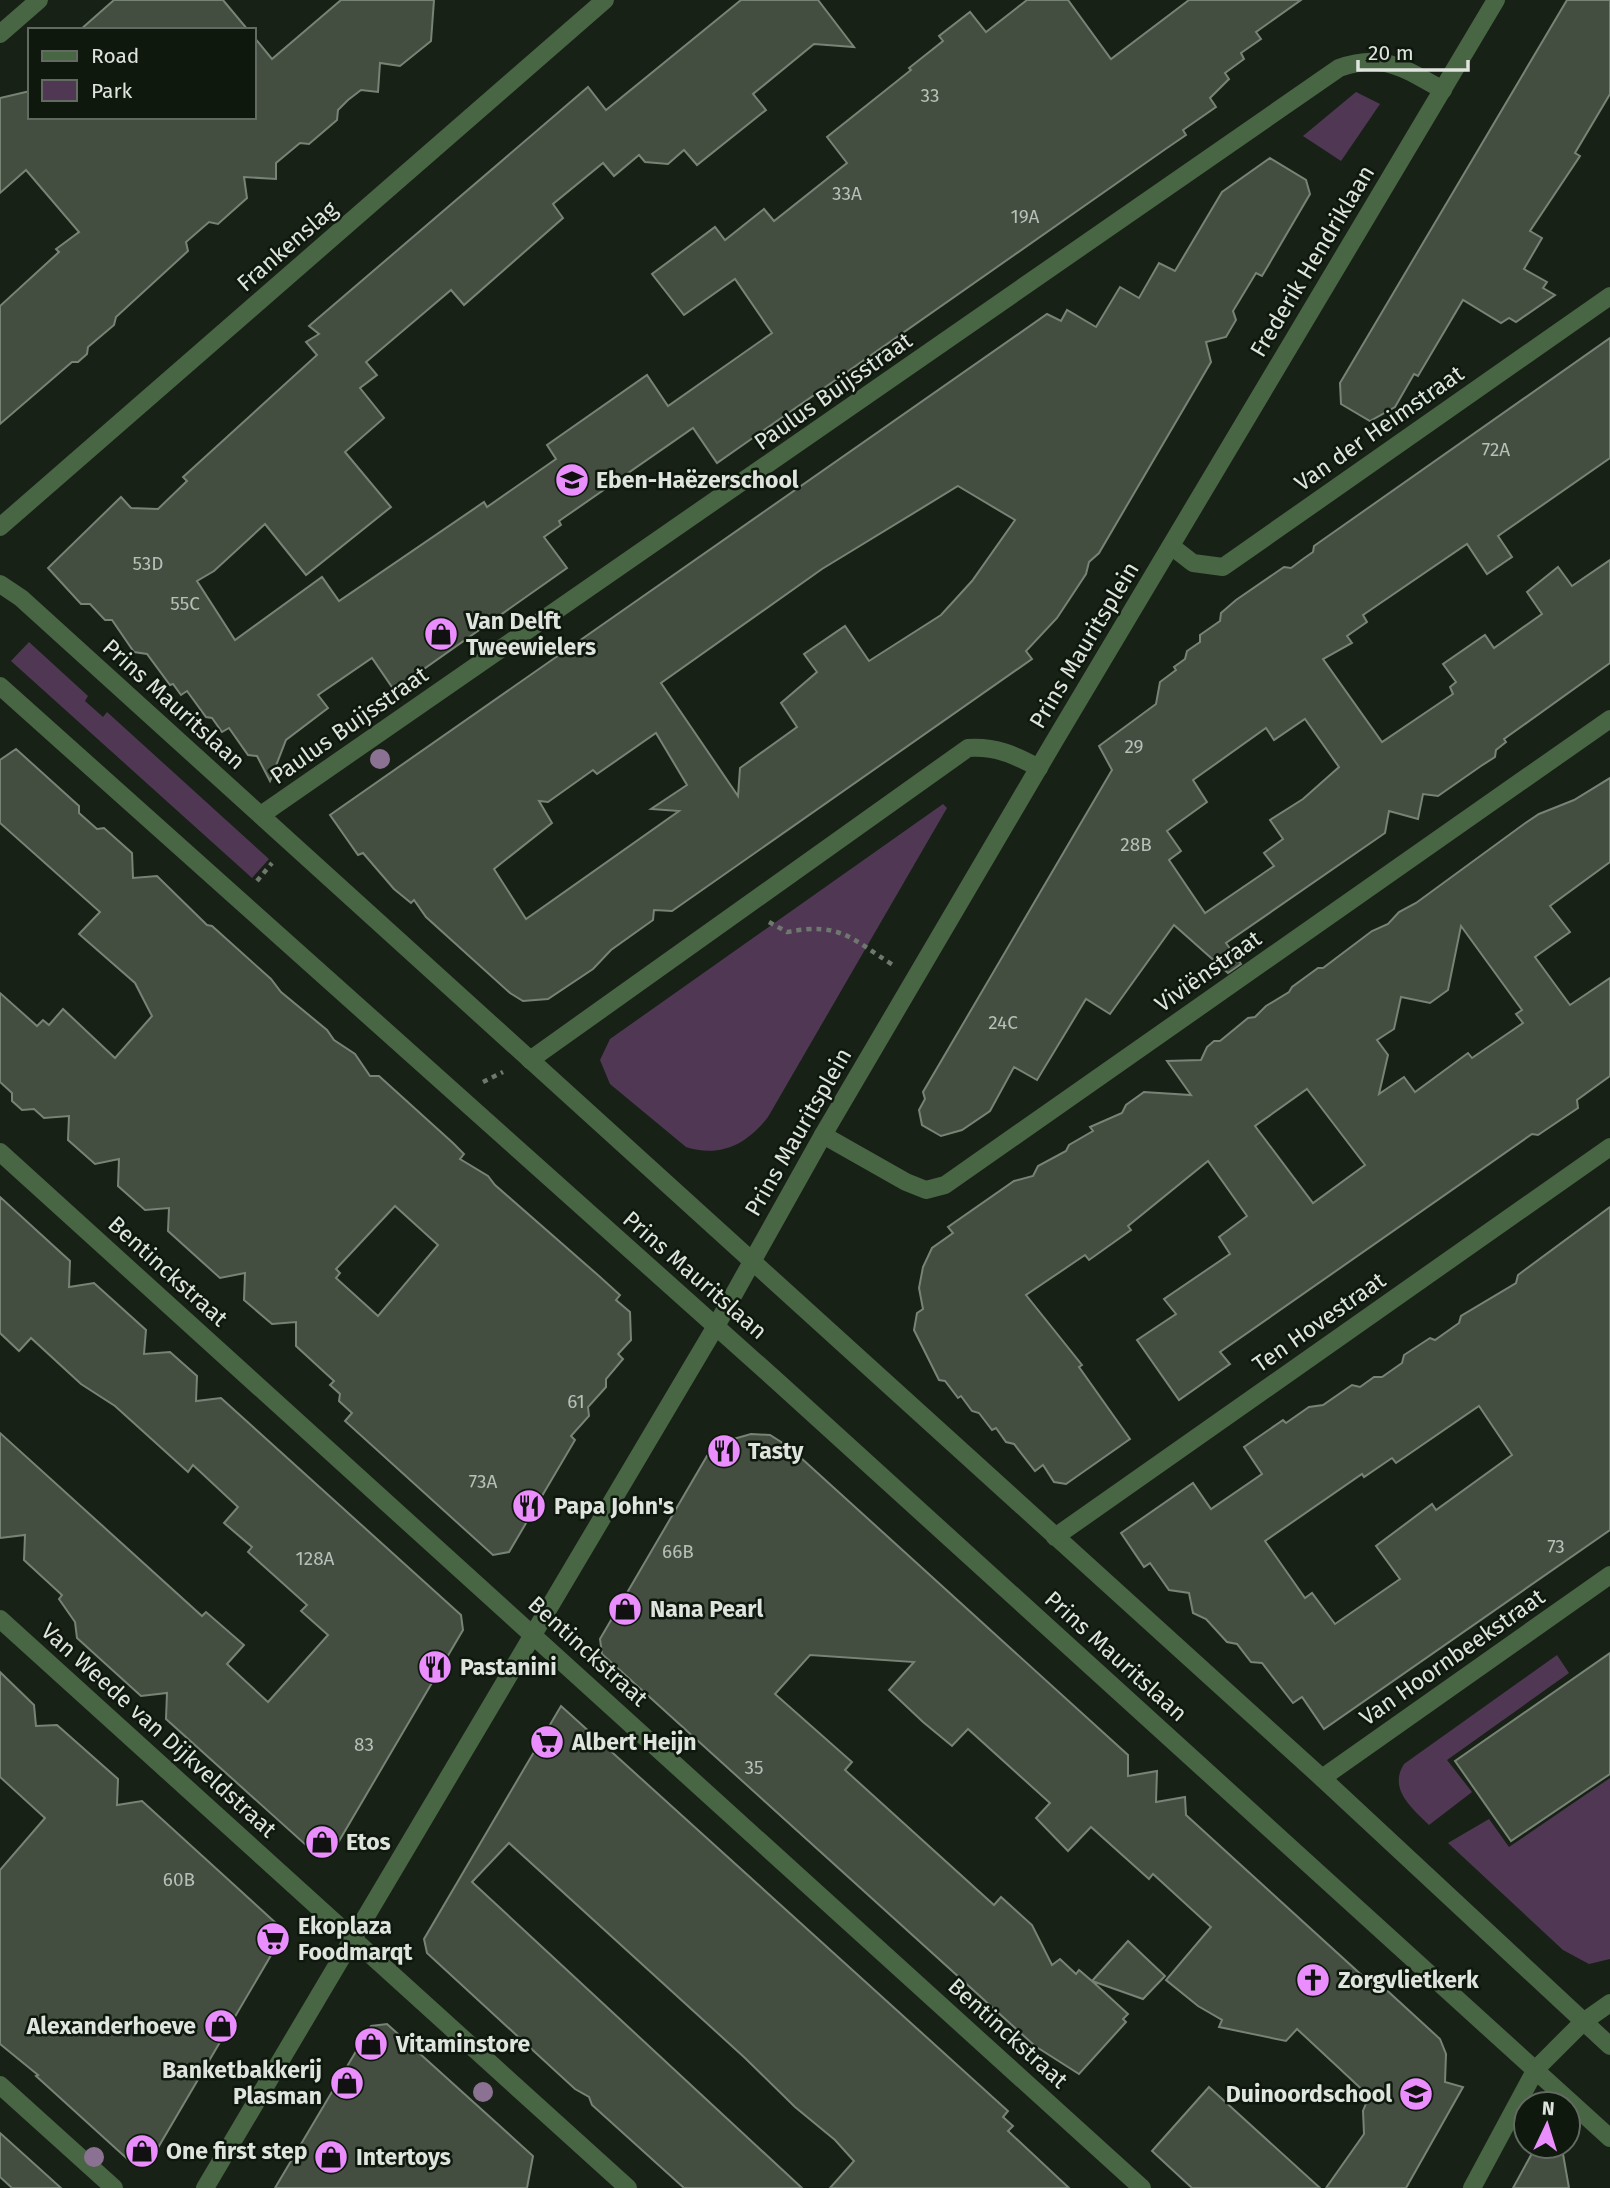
<svg xmlns="http://www.w3.org/2000/svg" width="1610" height="2188" font-family="'Fira Sans',sans-serif">
  <rect width="100%" height="100%" fill="#172116"/>
  <!-- green -->
  <g fill="#503855">
    <path d="M1356,92L1380,104L1341,161L1303,136Z"/>
    <path d="M29,642L88,696L85,701L103,717L107,712L269,859L252,878L11,661Z"/>
    <path d="M943,804L947,808L768,1117C747,1144 720,1158 686,1147L610,1084L600,1060L610,1039Z"/>
    <path d="M1557,1655L1569,1673L1447,1760L1472,1792L1429,1825C1412,1808 1388,1789 1404,1764Z"/>
    <path d="M1610,1778V1959L1589,1964L1563,1950L1448,1843L1489,1819L1509,1847Z"/>
  </g>
  <!-- building -->
  <g fill="#434e41" stroke="#778375" stroke-width="2" fill-rule="evenodd">
    <path d="M114,0H223L248,30H80Z"/>
    <path d="M341,0H434L431,41L400,66L380,63L378,92L361,90L348,100L338,110L337,120L309,144L300,143L276,163V179L244,177L247,198L218,224L209,222L186,242L188,251L116,317L114,325L88,347L87,354L78,362H72L0,424V306L59,252L56,249L79,232L26,170L0,193V98L30,91V117H254V37L272,59Z"/>
    <path d="M741,0H818L854,47L814,44L753,94L766,110L697,165L684,150L668,164L645,162L639,155L614,176L603,163L553,204L563,218L464,305L451,290L366,362L377,375L360,388L384,418L345,452L391,507L306,575L265,524L214,571L197,581L235,640L322,577L339,601L484,502L487,507L556,459L547,445L647,375L668,406L772,333L735,279L684,315L652,274L715,227L725,240L764,209L774,221L847,163L827,137L911,70L909,68L943,41L939,36L970,12L986,32L1027,0H1068L1111,59L1189,0H1301L1256,32L1261,39L1241,53L1244,59L1225,73L1229,79L1210,98L1216,107L1183,130L1186,135L1167,148L717,463L693,428L559,521L561,525L544,537L567,568L394,690L372,658L318,695L328,708L286,740L270,781L257,756L248,755L229,728L222,732L212,718L206,717L187,691L181,695L173,684L170,685L147,654L134,652L112,620H105L90,604H81L48,568L121,497L131,508L158,509L187,481L183,477L317,355L306,342L319,334L309,326L588,87L606,110Z"/>
    <path d="M1567,0H1610V94L1575,153L1580,156L1530,231L1542,238L1524,269L1547,282L1543,288L1555,295L1516,322L1509,318L1501,323L1463,300L1418,376L1414,374L1395,407L1370,421L1341,404L1340,383Z"/>
    <path d="M1270,158L1306,180L1310,194L1262,276L1256,273L1233,311L1236,320L1226,337L1206,342L1211,362L1099,553L1089,562L1086,574L1057,618L1026,651L1032,659L672,911L654,910L653,920L611,950L593,969L548,999L523,1001L510,993L426,917L414,900L411,903L394,889L363,853L358,855L330,815L1047,314L1061,321L1067,310L1096,327L1120,287L1139,298L1159,263L1175,271L1222,192ZM958,486L1015,520L972,581L941,615L869,661L845,626L804,654L817,672L781,703L797,727L740,768L738,796L661,683L822,569ZM656,733L687,785L651,809L679,811L526,919L494,869L552,823L539,801L548,802L593,770L597,774Z"/>
    <path d="M1610,338V458L1498,536L1512,557L1487,574L1467,544L1363,615L1367,622L1347,636L1352,643L1323,659L1382,742L1453,694L1450,687L1456,682L1443,664L1485,635L1494,648L1542,614L1527,592L1558,567L1572,586L1610,560V663L1504,739L1506,742L1496,750L1495,757L1481,766L1438,796L1423,794L1418,819L1389,811L1385,833L1226,943L1241,964L1228,973L1174,925L1110,1014L1086,999L1037,1080L1014,1067L990,1111L962,1130L941,1136L922,1125L919,1110L925,1099L923,1092L1112,770L1099,746L1156,704L1160,682L1176,670L1174,667L1185,659L1187,651L1200,642V635L1220,621L1221,613L1236,600L1284,567L1291,568L1303,559L1313,552L1314,546ZM1305,719L1339,767L1303,799L1270,820L1283,839L1264,853L1274,866L1205,913L1169,860L1181,851L1167,831L1207,802L1193,780L1266,728L1274,740Z"/>
    <path d="M16,749L79,806V813L97,829L104,828L132,853L133,878L157,876L207,925L212,926L271,979L281,992L327,1030L334,1040L355,1054L370,1076H379L453,1143L464,1154L460,1159L488,1176L495,1185L599,1276L620,1295L616,1300L630,1312L631,1340L618,1354L623,1359L606,1379V1387L588,1407L589,1416L571,1436L575,1440L509,1552L493,1555L345,1421L352,1413L339,1401L340,1394L330,1385L334,1381L296,1346V1322L272,1324L244,1300L245,1273L220,1278L168,1231L169,1208L145,1210L118,1186L119,1159L95,1164L68,1140L69,1116L44,1118L34,1109L22,1110L12,1101V1093L0,1082V993L37,1026L43,1020L49,1025L63,1009L115,1058L152,1016L135,983L79,934L100,912L0,823V760ZM395,1206L438,1245L378,1316L336,1278L340,1273L336,1269Z"/>
    <path d="M1610,778V862L1550,906L1570,932L1535,957L1570,1005L1610,978V1076L1577,1100L1578,1108L1538,1135L1532,1134L1220,1352L1230,1364L1179,1400L1137,1340L1176,1314L1164,1299L1230,1254L1219,1237L1247,1216L1208,1161L1128,1226L1131,1230L1089,1260L1085,1255L1026,1295L1082,1365L1079,1367L1130,1439L1066,1484L1054,1482L1043,1465L1035,1471L1014,1444L1006,1442L996,1428L992,1430L979,1413L972,1411L961,1396L958,1398L945,1381L939,1380L914,1330L917,1313L923,1309L919,1288L923,1267L932,1248L953,1233L948,1227L1014,1181L1033,1176L1038,1166L1066,1151L1069,1145L1093,1131L1090,1127L1122,1113L1126,1105L1144,1092L1191,1095L1167,1061L1201,1060L1207,1047L1214,1041H1220L1248,1018L1255,1017L1266,1006L1289,992L1292,987L1318,968H1323L1372,931L1388,924L1399,912L1416,903L1524,824L1539,814L1574,800ZM1461,926L1522,1010L1516,1014L1523,1023L1472,1058L1468,1053L1415,1092L1404,1077L1379,1094L1388,1055L1377,1040L1394,1029L1401,997L1430,1003L1448,990ZM1307,1089L1365,1165L1313,1203L1255,1126Z"/>
    <path d="M0,1197L70,1261L69,1287L94,1283L146,1330L144,1354L170,1352L197,1376L196,1401L221,1398L461,1615L463,1630L332,1853L317,1855L166,1719L167,1693L141,1696L77,1638L75,1622L59,1599L62,1595L24,1560L25,1535L0,1538V1433L202,1616L206,1612L244,1645L227,1664L268,1702L328,1635L301,1611L307,1605L248,1552L252,1547L224,1523L238,1507L193,1465L188,1472L115,1406L81,1384L31,1338L19,1351L0,1333Z"/>
    <path d="M1610,1207V1530L1324,1729L1302,1697L1293,1703L1262,1663L1251,1662L1237,1644L1227,1642L1206,1619L1193,1613L1189,1593L1169,1590L1150,1563L1144,1567L1121,1533L1193,1483L1211,1509L1262,1474L1244,1447L1283,1420L1286,1423L1309,1407L1323,1405L1352,1385L1360,1387L1374,1377H1382L1402,1363L1404,1355L1430,1338L1435,1340L1459,1323L1461,1316L1516,1283L1518,1275ZM1479,1406L1512,1455L1436,1510L1432,1504L1376,1546L1400,1579L1335,1624L1312,1593L1305,1598L1265,1541L1362,1474L1364,1477L1392,1458L1396,1463Z"/>
    <path d="M751,1434L770,1435L789,1447L1128,1755V1776L1157,1771L1156,1802L1185,1797L1186,1815L1377,1989L1381,1985L1440,2039L1446,2054L1445,2082L1463,2087L1406,2188H1326L1364,2134L1363,2111L1369,2096L1297,2029L1286,2041L1219,2027L1222,2020L1198,2006L1166,1980L1211,1927L1153,1874L1149,1879L1091,1827L1068,1851L1036,1818L1050,1803L968,1729L952,1746L923,1722L889,1690L914,1662L810,1655L775,1694L852,1762L845,1770L994,1905L1001,1897L1032,1925L1052,1965L1060,1959L1076,1974L1079,1970L1092,1981L1128,1941L1165,1976L1143,1999L1092,1981L1128,2014L1123,2019L1126,2022L1079,2074L1035,2046L602,1654L600,1639L707,1456L723,1442Z"/>
    <path d="M1610,1653V1774L1511,1841L1455,1761Z"/>
    <path d="M0,1672L34,1705L36,1726L57,1725L118,1779L117,1805L142,1801L278,1925L280,1940L149,2163L134,2165L36,2076L38,2075L0,2044V1870L45,1818L0,1777Z"/>
    <path d="M561,1706L1008,2111L1003,2117L1013,2126L1008,2131L1069,2188H830L854,2161L835,2140L795,2107L745,2058L509,1843L472,1882L802,2188H684L592,2105L589,2097L575,2089L427,1953L424,1939Z"/>
    <path d="M387,2024L533,2156L527,2188H275L371,2026Z"/>
    <path d="M1209,2087L1320,2188H1192L1152,2151Z"/>
    <path d="M0,2133L61,2188H12L0,2177Z"/>
    <path d="M1536,2146H1548L1563,2154L1569,2188H1513Z"/>
  </g>
  <g fill="none" stroke-linecap="round" stroke-linejoin="round">
    <!-- path -->
    <g stroke="#6f786e" stroke-width="4.5" stroke-dasharray="5 5" stroke-linecap="butt">
      <path d="M257,881L272,863"/>
      <path d="M769,922L787,932C841,922 850,938 893,965"/>
      <path d="M483,1082L503,1072"/>
    </g>
    <!-- street -->
    <g stroke="#486544" stroke-width="18">
      <path d="M0,34L39,0"/>
      <path d="M0,527L605,0"/>
      <path d="M1171,546L1193,563L1223,567L1610,296"/>
      <path d="M0,584L21,598L1322,1778L1610,2046"/>
      <path d="M0,686L778,1382L1610,2138"/>
      <path d="M261,815L1339,68C1384,52 1404,69 1443,90"/>
      <path d="M530,1060L968,748C995,746 1015,755 1039,768"/>
      <path d="M823,1135L906,1182L926,1190L945,1185L1610,719"/>
      <path d="M0,1152L1142,2188"/>
      <path d="M1055,1537L1610,1147"/>
      <path d="M0,1619L628,2188"/>
      <path d="M1322,1778L1610,1575"/>
      <path d="M0,2085L114,2188"/>
      <path d="M205,2188L716,1326L823,1135L1055,740L1496,0"/>
      <path d="M1472,2188L1536,2069L1583,2022L1610,2003"/>
    </g>
  </g>
  <!-- trees -->
  <g fill="#8c7292">
    <circle cx="380" cy="759" r="10"/>
    <circle cx="483" cy="2092" r="10"/>
    <circle cx="94" cy="2157" r="10"/>
  </g>
  <!-- icons -->
  <defs>
    <g id="school-disc" transform="scale(1.75)"><circle r="9.5" fill="#ea8dfd" stroke="#0e180d"/><path d="M0-5L7-2L0 1L-7-2ZM-4 1L0 2.5L4 1V4Q0 6-4 4Z" fill="#111"/></g>
    <g id="shop-disc" transform="scale(1.75)"><circle r="9.5" fill="#ea8dfd" stroke="#0e180d"/><path d="M-5-2.5h2.3a2.7 3.5 0 0 1 5.4 0H5L5.5 6h-11ZM-1.5-2.5h3a1.5 2.3 0 0 0-3 0Z" fill="#111"/></g>
    <g id="restaurant-disc" transform="scale(1.75)"><circle r="9.5" fill="#ea8dfd" stroke="#0e180d"/><path d="M-5-6h1v4h1v-4h1v4h1v-4h1v5L-1.5 .5V6h-2V.5L-5-1ZM5-6V6H3V1.5H1.5Q1.5-4 5-6Z" fill="#111"/></g>
    <g id="supermarket-disc" transform="scale(1.75)"><circle r="9.5" fill="#ea8dfd" stroke="#0e180d"/><path d="M-6-5.5h2.5l.6 2H6L4.5 2H-2.5L-4.4-4H-6ZM-1.5 3.2a1.3 1.3 0 1 0 .1 0ZM3 3.2a1.3 1.3 0 1 0 .1 0Z" fill="#111"/></g>
    <g id="church-disc" transform="scale(1.75)"><circle r="9.5" fill="#ea8dfd" stroke="#0e180d"/><path d="M-1.2-6h2.4v3.5h3.3v2.4h-3.3V6h-2.4V-.1h-3.3v-2.4h3.3Z" fill="#111"/></g>
  </defs>
  <g fill-rule="evenodd">
    <use href="#school-disc" x="572" y="480"/>
    <use href="#shop-disc" x="441" y="634"/>
    <use href="#restaurant-disc" x="724" y="1451"/>
    <use href="#restaurant-disc" x="529" y="1506"/>
    <use href="#shop-disc" x="625" y="1609"/>
    <use href="#restaurant-disc" x="435" y="1667"/>
    <use href="#supermarket-disc" x="547" y="1742"/>
    <use href="#shop-disc" x="322" y="1842"/>
    <use href="#supermarket-disc" x="273" y="1939"/>
    <use href="#church-disc" x="1313" y="1980"/>
    <use href="#shop-disc" x="221" y="2026"/>
    <use href="#shop-disc" x="371" y="2044"/>
    <use href="#shop-disc" x="347" y="2083"/>
    <use href="#school-disc" x="1416" y="2094"/>
    <use href="#shop-disc" x="142" y="2151"/>
    <use href="#shop-disc" x="331" y="2157"/>
  </g>
  <g text-anchor="middle" stroke-width="5" stroke-linejoin="round" paint-order="stroke">
    <!-- number labels -->
    <g font-size="19" fill="#b8bfb7">
      <text x="930" y="102">33</text>
      <text x="847" y="200">33A</text>
      <text x="1025" y="223">19A</text>
      <text x="1496" y="456">72A</text>
      <text x="148" y="570">53D</text>
      <text x="185" y="610">55C</text>
      <text x="1134" y="753">29</text>
      <text x="1136" y="851">28B</text>
      <text x="1003" y="1029">24C</text>
      <text x="576" y="1408">61</text>
      <text x="483" y="1488">73A</text>
      <text x="1556" y="1553">73</text>
      <text x="678" y="1558">66B</text>
      <text x="315" y="1565">128A</text>
      <text x="364" y="1751">83</text>
      <text x="754" y="1774">35</text>
      <text x="179" y="1886">60B</text>
    </g>
    <!-- street labels -->
    <g font-size="23" fill="#dfe5de" stroke="#0e180d">
      <text transform="translate(287 246) rotate(-41)" y="8">Frankenslag</text>
      <text transform="translate(1312 261) rotate(-59)" y="8">Frederik Hendriklaan</text>
      <text transform="translate(833 391) rotate(-35)" y="8">Paulus Buijsstraat</text>
      <text transform="translate(1379 428) rotate(-35)" y="8">Van der Heimstraat</text>
      <text transform="translate(1084 645) rotate(-59)" y="8">Prins Mauritsplein</text>
      <text transform="translate(174 704) rotate(42)" y="8">Prins Mauritslaan</text>
      <text transform="translate(349 725) rotate(-35)" y="8">Paulus Buijsstraat</text>
      <text transform="translate(1208 971) rotate(-35)" y="8">Viviënstraat</text>
      <text transform="translate(798 1132) rotate(-60)" y="8">Prins Mauritsplein</text>
      <text transform="translate(168 1271) rotate(42)" y="8">Bentinckstraat</text>
      <text transform="translate(695 1275) rotate(41)" y="8">Prins Mauritslaan</text>
      <text transform="translate(1319 1322) rotate(-35)" y="8">Ten Hovestraat</text>
      <text transform="translate(588 1651) rotate(42)" y="8">Bentinckstraat</text>
      <text transform="translate(1116 1656) rotate(42)" y="8">Prins Mauritslaan</text>
      <text transform="translate(1452 1657) rotate(-35)" y="8">Van Hoornbeekstraat</text>
      <text transform="translate(159 1730) rotate(42)" y="8">Van Weede van Dijkveldstraat</text>
      <text transform="translate(1008 2033) rotate(42)" y="8">Bentinckstraat</text>
    </g>
    <!-- poi labels -->
    <g font-size="23" font-weight="bold" fill="#dfe5de" stroke="#0e180d" text-anchor="start">
      <text x="596" y="488">Eben-Haëzerschool</text>
      <text x="466" y="629">Van Delft<tspan x="466" dy="26">Tweewielers</tspan></text>
      <text x="748" y="1459">Tasty</text>
      <text x="554" y="1514">Papa John's</text>
      <text x="650" y="1617">Nana Pearl</text>
      <text x="460" y="1675">Pastanini</text>
      <text x="572" y="1750">Albert Heijn</text>
      <text x="346" y="1850">Etos</text>
      <text x="298" y="1934">Ekoplaza<tspan x="298" dy="26">Foodmarqt</tspan></text>
      <text x="1338" y="1988">Zorgvlietkerk</text>
      <text x="196" y="2034" text-anchor="end">Alexanderhoeve</text>
      <text x="396" y="2052">Vitaminstore</text>
      <text x="322" y="2078" text-anchor="end">Banketbakkerij<tspan x="322" dy="26">Plasman</tspan></text>
      <text x="1392" y="2102" text-anchor="end">Duinoordschool</text>
      <text x="166" y="2159">One first step</text>
      <text x="356" y="2165">Intertoys</text>
    </g>
  </g>
  <!-- legend -->
  <rect x="28" y="28" width="228" height="91" fill="#0e180d" stroke="#626a61" stroke-width="2"/>
  <rect x="42" y="51" width="35" height="10" fill="#486544" stroke="#626a61" stroke-width="2"/>
  <text x="91" y="63" font-size="21" fill="#dfe5de">Road</text>
  <rect x="42" y="80" width="35" height="21" fill="#503855" stroke="#626a61" stroke-width="2"/>
  <text x="91" y="98" font-size="21" fill="#dfe5de">Park</text>
  <!-- north arrow -->
  <g transform="translate(1547 2125) rotate(4)"><circle r="33" fill="#0e180d" stroke="#626a61" stroke-width="2"/>
  <path d="M0-5L12 26L0 18L-12 26Z" fill="#ea8dfd"/>
  <text y="-10" font-size="19" font-weight="bold" text-anchor="middle" fill="#dfe5de">N</text>
  </g>
  <!-- scale -->
  <path d="M1358 60v10h110v-10" fill="none" stroke="#dfe5de" stroke-width="3.5"/>
  <text x="1368" y="60" font-size="21" fill="#dfe5de" stroke="#0e180d" stroke-width="5" paint-order="stroke">20 m</text>
</svg>
